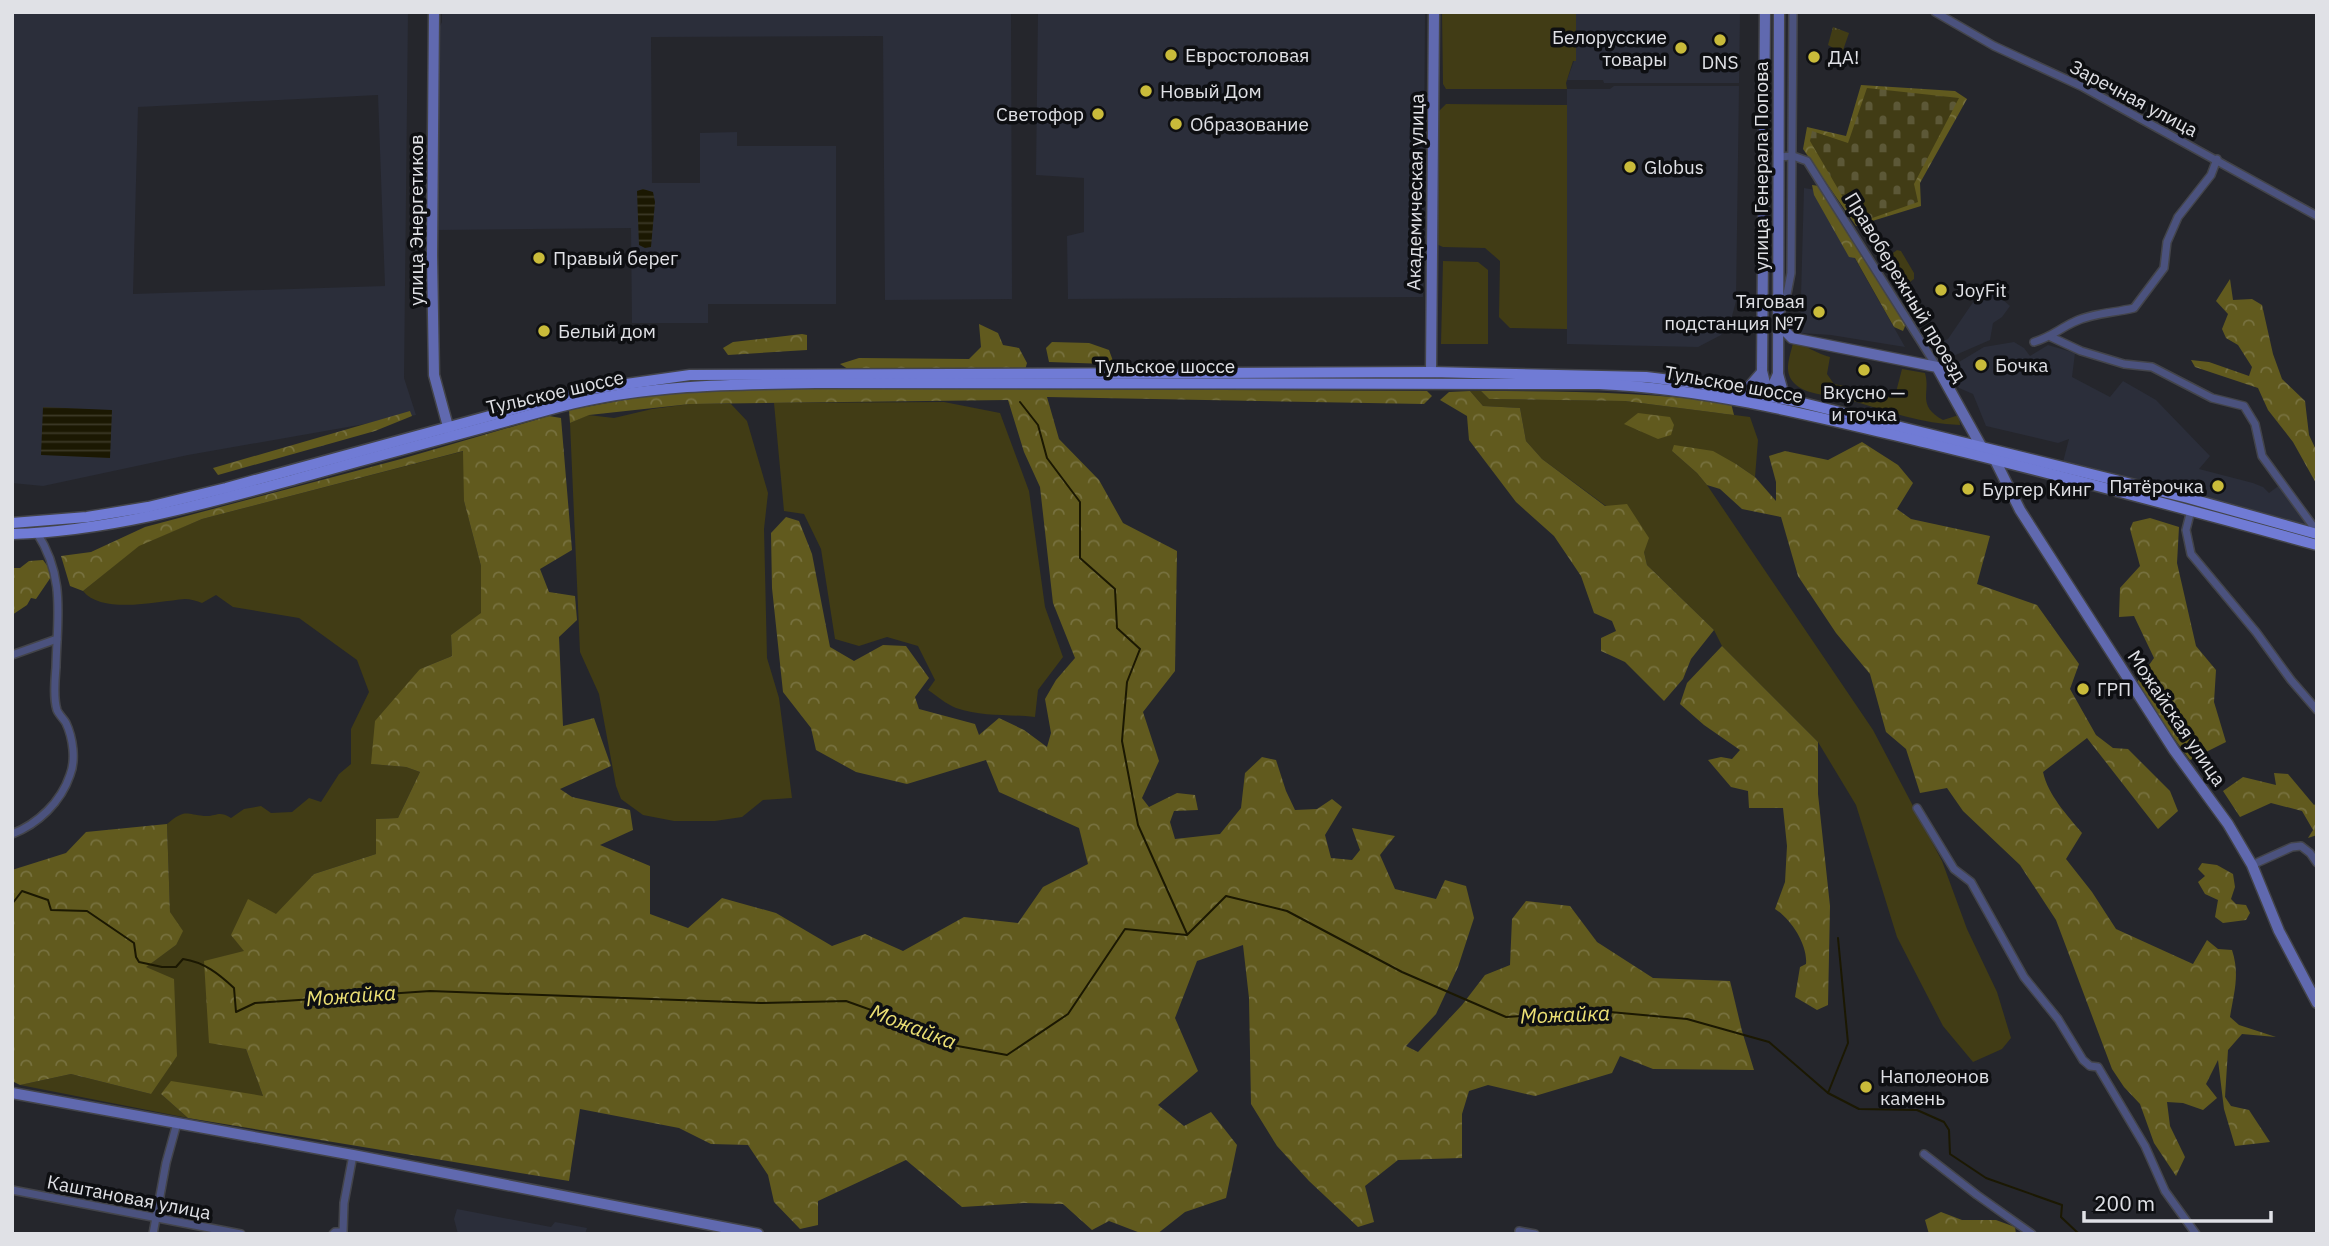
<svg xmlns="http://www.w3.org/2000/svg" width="2329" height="1246" font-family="'IBM Plex Sans',sans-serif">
  <defs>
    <pattern id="forest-crowns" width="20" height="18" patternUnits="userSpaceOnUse" patternTransform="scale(1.75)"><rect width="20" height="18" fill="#615a1e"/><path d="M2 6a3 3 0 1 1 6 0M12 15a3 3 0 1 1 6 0" fill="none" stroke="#77713f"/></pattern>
    <pattern id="cemetery-stones" width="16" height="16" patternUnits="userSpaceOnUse" patternTransform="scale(1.75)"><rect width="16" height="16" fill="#413c15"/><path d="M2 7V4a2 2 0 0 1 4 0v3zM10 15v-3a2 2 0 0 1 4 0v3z" fill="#5c5837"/></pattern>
    <pattern id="park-tufts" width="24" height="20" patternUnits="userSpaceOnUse" patternTransform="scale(1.75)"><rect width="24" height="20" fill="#413c15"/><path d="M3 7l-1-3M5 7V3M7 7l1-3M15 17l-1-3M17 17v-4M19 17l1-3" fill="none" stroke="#5c5837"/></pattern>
    <pattern id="water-rules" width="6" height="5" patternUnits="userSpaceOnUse" patternTransform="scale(1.75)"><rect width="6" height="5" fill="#1b1802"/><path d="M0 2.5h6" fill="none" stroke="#3c3927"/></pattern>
  </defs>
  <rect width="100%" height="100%" fill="#25262c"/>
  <!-- built -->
  <g fill="#2b2e3a" fill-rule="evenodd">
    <path d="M12,12H408L404,378L416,415L188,455L43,486L12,483ZM378,95L385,286L133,294L138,107Z"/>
    <path d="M442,12H1011L1012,299L885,300L883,36L651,37L652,183H700V133L737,132V146H836V304H708V323H632L631,228L436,230L434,38L442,22Z"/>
    <path d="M1038,12H1425L1423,297L1068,299L1067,236L1084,232V178L1036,175Z"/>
    <path d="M1576,12H1740L1739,83H1604L1603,80H1567L1574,61L1576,60Z"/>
    <path d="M1614,86H1739L1736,301L1731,320L1721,335L1698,347L1567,344V89H1610Z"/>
    <path d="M1804,188L1816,190L1905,347L1831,335L1800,333Z"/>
    <path d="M1988,287L2010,306L2002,317L1993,323L1990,340L1944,360L1936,344L1948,339L1978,295Z"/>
    <path d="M2014,342L2024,348L2030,356L2048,345L2075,353L2072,377L2110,397L2123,381L2156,400L2210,456L2199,469L2253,483L2263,487L2269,493L2281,484L2314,528L2063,462L2069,439L2058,443L1986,426L1973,394L1959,388L1949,368L1984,347Z"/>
    <path d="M457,1209L551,1227L555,1222L587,1228L585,1234H458L454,1219Z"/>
  </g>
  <!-- grass -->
  <g fill="#413c15">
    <path d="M1442,12H1576V61H1573L1566,83L1567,89H1446L1443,84Z"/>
    <path d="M1446,104L1567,105V329L1510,328L1499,317L1500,261L1485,248L1443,247L1436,244L1437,113Z"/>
    <path d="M1897,250L1901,251L1914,273V279L1910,282L1902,280L1889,256Z"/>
    <path d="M1443,261L1478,262L1488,270V344H1441Z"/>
    <path d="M1793,343C1808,345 1816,354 1830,357L1827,374L1834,384L1895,396L1902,369L1925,373C1931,393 1916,405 1943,420L1959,415L1960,425C1922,424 1887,411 1850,400C1834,395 1806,396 1794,383C1783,371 1790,357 1793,343Z"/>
    <path d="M1470,391H1481L1489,399L1625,401L1750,417L1758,440L1755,477L1736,464L1672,451L1697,473L1707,485L1873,730L1942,861L1967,929L1997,992L2011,1038L2002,1049L1973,1062L1943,1026L1897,937L1856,805L1818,742L1722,646L1714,630L1647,565L1644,552L1606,506L1542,459L1526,441L1520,408L1483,406Z"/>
    <path d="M944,402L1000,413L1029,491L1045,607L1063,657L1038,690L1035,717C1009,714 982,717 956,708C946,704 937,696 928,690L935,680L918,646L887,637L859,646L835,639L821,549L804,514L784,511L774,403Z"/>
    <path d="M690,404H731L747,421L768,493L764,529L767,658L779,698L792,798L763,800L742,817L715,821H674L643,815L621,799L616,786L599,694L580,652L570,423L588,415L614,418L652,409Z"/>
    <path d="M464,451V501L481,566L482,613L451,635L452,656L420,669L372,764L406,767L420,772L398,818L377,819L376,854L314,874L245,950L246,1049L263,1096L161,1094L188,1118L20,1085L71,1074L151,1094L145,967L176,945L170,912L167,824C185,809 185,814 204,816C217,817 218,810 231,818L244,809L261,806L271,813L292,812L309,798L321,802L339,774L351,764V729L369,692L357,660L299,618L233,607L216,595L202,603C197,601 190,599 185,599C159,601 102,615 83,591L139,545L202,519Z"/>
  </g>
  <!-- forest -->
  <g fill="url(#forest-crowns)">
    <path d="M1861,85L1955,91L1967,99L1920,183L1921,206L1856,226L1803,149L1807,127L1846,136Z"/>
    <path d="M1812,185L1819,186L1906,324L1903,331L1894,327L1855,258L1849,257L1814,195Z"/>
    <path d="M2230,279L2233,300L2252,299L2262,305L2273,354L2282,379L2305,401L2309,435L2317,452V485L2293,442L2268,410L2258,388L2195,367L2191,360L2209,362L2249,376L2252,367L2238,345L2226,338L2222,329L2228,314L2216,301Z"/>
    <path d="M979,324L998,333L1003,345L1019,348L1027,363L1025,370L851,371L840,364L859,358L969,359L981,347Z"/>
    <path d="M802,334L807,335V350L728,355L723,348L733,342Z"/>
    <path d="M1052,342L1089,343L1109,350L1113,361L1107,364L1049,362L1046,348Z"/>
    <path d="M816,388L1427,391L1432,396L1424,404L1047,397L1059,439L1099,480L1123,523L1177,551L1175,671L1143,712L1159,761L1142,798L1149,807L1177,793L1195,795L1198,810L1174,811L1170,822L1175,839L1220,834L1241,808L1245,773L1262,757L1276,760L1286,791L1295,810L1317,809L1332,799L1342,807L1325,835L1331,858L1352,860L1360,850L1352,828L1395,836L1380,855L1395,889L1436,899L1445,880L1466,886L1474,918L1458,967L1436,1014L1406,1046L1418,1052L1462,1005L1485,975L1510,965L1512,919L1526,901L1570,906L1597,942L1653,978L1730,981L1742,1031L1754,1070L1653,1069L1620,1056L1612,1073L1535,1096L1488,1085L1469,1091L1462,1114V1158L1398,1160L1365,1186L1374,1222L1358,1227L1309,1181L1277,1146L1251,1104L1249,998L1243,945L1197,961L1175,1018L1198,1071L1158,1105L1184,1126L1211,1112L1237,1145L1226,1198L1185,1212L1157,1234H1143L1109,1221L1092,1230L1063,1204L1024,1203L962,1207L906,1160L818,1201V1225L800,1229L774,1202L768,1175L748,1145L711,1144L679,1128L580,1109L569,1181L188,1118L161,1094L171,1081L263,1096L246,1049L209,1043L204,961L244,951L231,935L248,899L276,914L314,874L376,854V819L398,818L420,772L406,767L371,764L375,721L420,669L452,656L451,635L481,613V566L464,501L463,451L202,519L139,546L83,591L70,586L61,556L91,552L145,527L401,459L549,416L561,418L572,550L540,569L549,592L575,596L577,620L559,637L563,726L594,718L611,766L560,789L572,797L630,810L633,830L600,845L650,866V914L688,928L722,898L776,913L832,946L865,934L903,951L964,917L1018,923L1043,887L1088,864L1079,828L999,792L986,760L907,784L856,772L816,750L811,728L783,692L772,588L771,533L786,517L799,521L812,554L830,647L854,661L883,645L906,646L929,678L915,697L919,709L975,724L979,735L999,718L1024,730L1047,747L1051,733L1045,699L1056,680L1075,658L1053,603L1040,487L1024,452L1008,400L690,404L589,415L570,423L569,410L635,398L705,390Z"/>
    <path d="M1470,391L1483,406L1520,408L1526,441L1542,459L1605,506L1627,504L1649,538L1644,552L1647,565L1714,630L1691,659L1683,679L1664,701L1625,662L1601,651V638L1616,631L1612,621L1594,613L1581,576L1554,536L1516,502L1469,440L1467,416L1440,400L1449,392Z"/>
    <path d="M1481,391C1565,391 1648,392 1731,403L1734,415L1625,401L1489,399Z"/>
    <path d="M410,411L412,416L375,431L218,475L213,468Z"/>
    <path d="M1638,413L1670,417L1674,425L1671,435L1658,439L1624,424Z"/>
    <path d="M1862,442L1898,465L1913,483L1897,509L1911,519L1990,536L1977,584L2037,605L2079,664L2070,689L2096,735L2113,748L2128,749L2170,791L2178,811L2158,829L2087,738L2043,772C2048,795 2067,815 2082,833L2066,859L2092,892L2116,929L2193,964L2207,940L2218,949L2232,950C2240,975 2234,992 2230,1017L2239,1025L2276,1037L2242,1034L2228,1050L2225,1097L2231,1106L2249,1110L2270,1142L2235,1146L2224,1109L2218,1060L2206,1084L2217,1098L2203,1110L2183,1103L2167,1102L2170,1126L2185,1157L2176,1176L2154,1143L2140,1104L2124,1087L2112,1069L2056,920L2020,865L1963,811L1947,788L1920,793L1906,749L1886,732L1870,674L1836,633L1798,576L1781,517L1742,509L1720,489L1707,485L1697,473L1672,451L1674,445L1713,451L1736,464L1755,477L1776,501V482L1769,456L1785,451L1828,460Z"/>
    <path d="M2150,518L2179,527L2177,563L2196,646L2216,670L2214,702L2226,742L2190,760L2135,685L2154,658L2134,616L2119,617L2120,588L2140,566L2130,529L2133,522Z"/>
    <path d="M43,560L49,568L51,577L36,599L31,598L27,605L12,615V568H20L29,561Z"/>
    <path d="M1722,646L1818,742V794L1830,906L1828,1005L1817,1010L1795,997L1800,967L1806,964C1808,945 1791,919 1775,909L1785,882L1787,846L1783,808H1749L1748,791L1731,787L1708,760L1721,757L1732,759L1740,750L1704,725L1680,704L1687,683Z"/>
    <path d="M2274,773L2288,774L2314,805L2317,803V835L2308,838L2313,830L2302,811L2271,803L2240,817L2223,791L2243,777L2276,785Z"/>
    <path d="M167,824L170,912L183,931L176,945L146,967L174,979L177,1056L151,1094L71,1074L20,1085L12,1081V870L66,853L86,832Z"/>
    <path d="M2202,863L2217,865L2233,874L2235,887L2231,899L2236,904L2246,905L2250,913L2246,920L2223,923L2215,917L2218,900L2205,894L2198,882L2205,876L2198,869Z"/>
    <path d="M1941,1212L1962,1220H1996L2015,1227L2016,1234H1929L1925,1220Z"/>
  </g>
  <!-- cemetery -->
  <path fill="url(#cemetery-stones)" d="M1867,88L1959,98L1914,184L1918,202L1858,223L1810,141L1812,131L1848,143Z"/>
  <!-- park -->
  <path fill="url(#park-tufts)" d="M1833,27L1849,33L1842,53L1828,45Z"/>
  <!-- water -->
  <g fill="url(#water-rules)">
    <path d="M643,189L653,192L655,202L651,247L645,248L639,245L637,191Z"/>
    <path d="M43,407L112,410L110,458L41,455Z"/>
  </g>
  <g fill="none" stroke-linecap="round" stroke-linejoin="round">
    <!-- stream -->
    <g stroke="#1b1802" stroke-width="2">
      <path d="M1020,402L1038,425L1047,458L1080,502V558L1115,589L1117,628L1140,649L1127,682L1122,741L1138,825L1187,934"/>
      <path d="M12,904L22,891L48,900L51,910L87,911L134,943L136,957L139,962L162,967H176L183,959C204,962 219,974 234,988L236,1012L255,1003L430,991L761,1003L846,1001L899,1020L952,1045L1007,1055L1068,1014L1125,929L1187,935L1226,896L1287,911L1402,972L1506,1017L1599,1011L1687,1019L1769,1042L1828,1093"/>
      <path d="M1838,938L1848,1043L1828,1093L1859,1109L1917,1110L1944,1122L1949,1130L1950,1154L1986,1178L2062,1205L2061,1217L2079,1234"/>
    </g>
    <!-- street casing -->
    <g stroke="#43444a" stroke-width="10">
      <g id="street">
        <path d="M1935,12L1994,46L2083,87L2317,216"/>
        <path d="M1778,157L1793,156L1807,161L1937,367"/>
        <path d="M1781,311L1787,294L1791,273L1793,12"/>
        <path d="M2051,337L2081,351L2124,364L2152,367L2212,398L2244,406L2255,424L2262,456L2313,526L2317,534"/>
        <path d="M2034,342C2051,337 2059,329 2074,322C2092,313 2114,313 2134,308L2164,268L2167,242L2178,217L2211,175L2217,159"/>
        <path d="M2191,510L2186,530L2191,554L2256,632L2291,680L2317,710"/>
        <path d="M12,655L57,639"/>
        <path d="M1917,808L1954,869L1971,882L2024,977L2058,1019L2083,1060L2090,1066L2098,1067L2145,1146L2165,1191L2196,1234"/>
        <path d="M12,834C38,824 61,802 70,775C76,760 73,738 66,723C64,719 59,715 57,710C53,697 55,680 56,667C57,618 66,578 37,533"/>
        <path d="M2252,865L2292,847L2301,846L2310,853L2317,863"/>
        <path d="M1924,1154L1977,1195L2032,1234"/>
        <path d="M12,1190L241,1234"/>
        <path d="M1519,1231L1535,1234"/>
        <path d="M153,1234L166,1163L177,1123"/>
        <path d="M333,1234L335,1232H343L344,1203L353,1155"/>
      </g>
    </g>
    <!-- secondary casing -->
    <g stroke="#43444a" stroke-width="13">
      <g id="secondary">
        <path d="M434,12L432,255L434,375L450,434"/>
        <path d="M1765,12L1762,371L1768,396"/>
        <path d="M1778,324L1792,338L1937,367L1981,446"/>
        <path d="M1431,372L1434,12"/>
        <path d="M1778,374L1783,392L1797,401"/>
        <path d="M1739,390L1749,387L1762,372"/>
        <path d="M1768,396L1778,374L1779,12"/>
        <path d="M1995,460L2020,510L2174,750L2228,824L2252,865L2279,931L2317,1003"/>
        <path d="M12,1093L353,1155L758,1234"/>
      </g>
    </g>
    <!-- primary casing -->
    <g stroke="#43444a" stroke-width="13">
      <g id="primary">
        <path d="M12,523L87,517L148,507L226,488L555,398L591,389L690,375L1431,372L1646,377L1695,383L1799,402L2188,498L2317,534"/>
        <path d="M12,534C111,531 208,503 303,477C388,453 473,430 559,407C644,385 729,384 816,383L1599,384C1711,389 1818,417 1927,443C2058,475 2187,509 2317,545"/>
      </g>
    </g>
    <!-- street -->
    <use href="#street" stroke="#4b527e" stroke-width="7"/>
    <!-- secondary -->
    <use href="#secondary" stroke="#6069af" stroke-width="10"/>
    <!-- primary -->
    <use href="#primary" stroke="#707bd5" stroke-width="10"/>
  </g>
  <!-- markers -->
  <g fill="#c9bb3a" stroke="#0e0f12" stroke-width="2.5">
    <circle cx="1720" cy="40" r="7"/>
    <circle cx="1681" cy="48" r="7"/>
    <circle cx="1171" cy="55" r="7"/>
    <circle cx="1814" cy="57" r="7"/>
    <circle cx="1146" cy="91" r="7"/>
    <circle cx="1098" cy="114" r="7"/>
    <circle cx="1176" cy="124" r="7"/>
    <circle cx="1630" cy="167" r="7"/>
    <circle cx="539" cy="258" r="7"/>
    <circle cx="1941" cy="290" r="7"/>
    <circle cx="1819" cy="312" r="7"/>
    <circle cx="544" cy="331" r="7"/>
    <circle cx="1981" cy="365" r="7"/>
    <circle cx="1864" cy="370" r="7"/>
    <circle cx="2218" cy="486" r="7"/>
    <circle cx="1968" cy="489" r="7"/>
    <circle cx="2083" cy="689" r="7"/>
    <circle cx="1866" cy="1087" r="7"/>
  </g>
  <g text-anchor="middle" stroke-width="7" stroke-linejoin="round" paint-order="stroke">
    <!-- poi labels -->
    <g font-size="19" fill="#e0e1e6" stroke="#0e0f12" text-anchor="start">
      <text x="1667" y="44" text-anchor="end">Белорусские<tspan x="1667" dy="22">товары</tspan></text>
      <text x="1185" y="62">Евростоловая</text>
      <text x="1828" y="64">ДА!</text>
      <text x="1720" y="69" text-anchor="middle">DNS</text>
      <text x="1160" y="98">Новый Дом</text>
      <text x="1084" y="121" text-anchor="end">Светофор</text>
      <text x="1190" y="131">Образование</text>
      <text x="1644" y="174">Globus</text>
      <text x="553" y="265">Правый берег</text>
      <text x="1955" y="297">JoyFit</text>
      <text x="1805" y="308" text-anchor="end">Тяговая<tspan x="1805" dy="22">подстанция №7</tspan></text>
      <text x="558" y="338">Белый дом</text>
      <text x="1995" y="372">Бочка</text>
      <text x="1864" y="399" text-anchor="middle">Вкусно —<tspan x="1864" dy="22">и точка</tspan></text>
      <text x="2204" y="493" text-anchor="end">Пятёрочка</text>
      <text x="1982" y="496">Бургер Кинг</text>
      <text x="2097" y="696">ГРП</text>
      <text x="1880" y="1083">Наполеонов<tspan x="1880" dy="22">камень</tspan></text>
    </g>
    <!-- street labels -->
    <g font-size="19" fill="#e0e1e6" stroke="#0e0f12">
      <text transform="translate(2134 98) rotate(28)" y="7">Заречная улица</text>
      <text transform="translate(1761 166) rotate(-90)" y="7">улица Генерала Попова</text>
      <text transform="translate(1415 192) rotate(-89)" y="7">Академическая улица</text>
      <text transform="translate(416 220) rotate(-90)" y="7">улица Энергетиков</text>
      <text transform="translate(1906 287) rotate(59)" y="7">Правобережный проезд</text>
      <text x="1165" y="373">Тульское шоссе</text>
      <text transform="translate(1734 384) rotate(10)" y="7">Тульское шоссе</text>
      <text transform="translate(555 392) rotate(-13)" y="7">Тульское шоссе</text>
      <text transform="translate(2177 718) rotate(56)" y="7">Можайская улица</text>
      <text transform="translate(129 1197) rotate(11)" y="7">Каштановая улица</text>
    </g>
    <!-- water labels -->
    <g font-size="21" font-style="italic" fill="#ece074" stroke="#0e0f12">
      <text transform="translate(351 996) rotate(-4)" y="7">Можайка</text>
      <text transform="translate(1565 1015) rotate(-2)" y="7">Можайка</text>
      <text transform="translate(913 1027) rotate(21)" y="7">Можайка</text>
    </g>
  </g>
  <!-- border -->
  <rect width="2329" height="1246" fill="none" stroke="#e0e1e6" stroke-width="28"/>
  <!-- scale -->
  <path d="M2084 1211v10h187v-10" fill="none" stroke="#e0e1e6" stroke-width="3.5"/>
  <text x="2094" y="1211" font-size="21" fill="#e0e1e6" stroke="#0e0f12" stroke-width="5" paint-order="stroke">200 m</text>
</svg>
